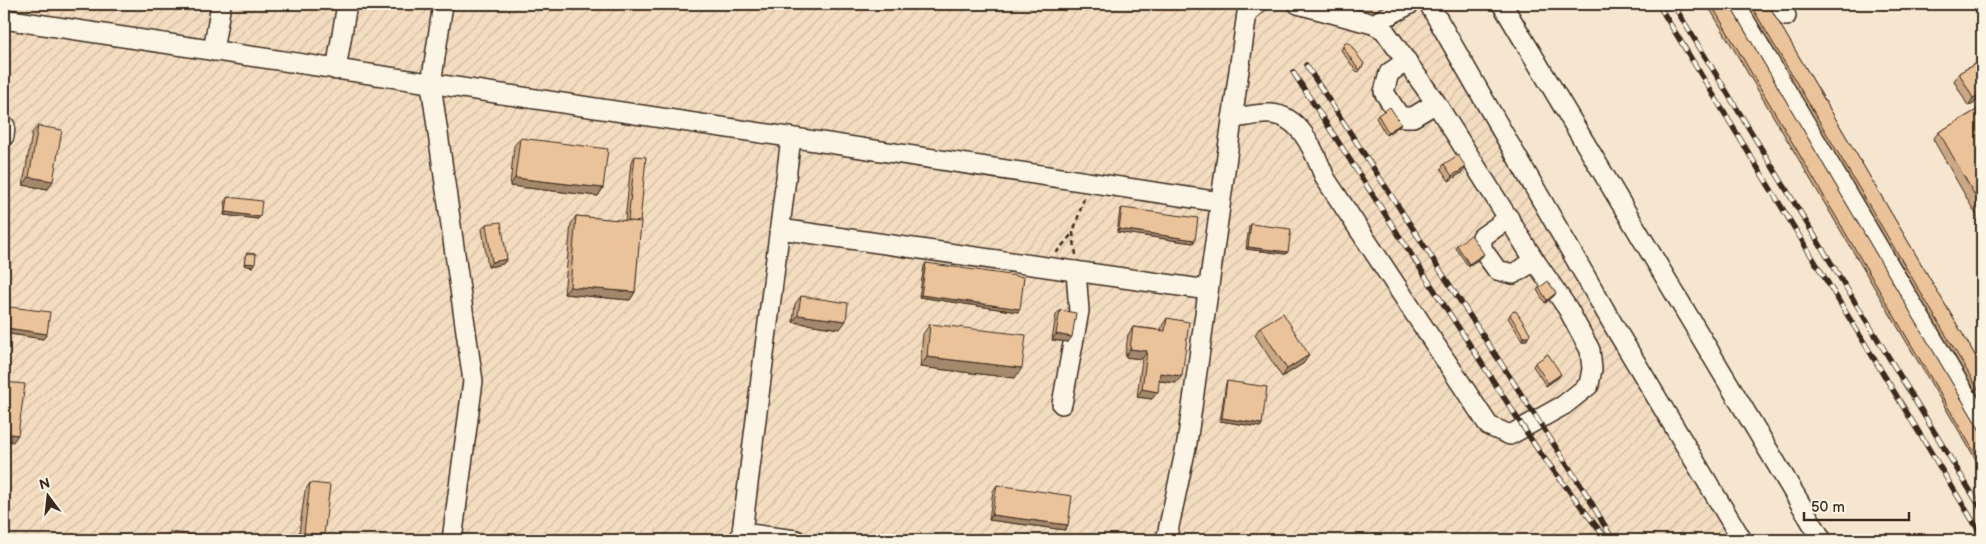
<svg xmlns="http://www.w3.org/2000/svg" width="1986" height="544" font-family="'Balsamiq Sans',sans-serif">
  <defs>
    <pattern id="industrial-furrows" width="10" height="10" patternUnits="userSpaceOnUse" patternTransform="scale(1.25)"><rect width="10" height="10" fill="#f3dcbf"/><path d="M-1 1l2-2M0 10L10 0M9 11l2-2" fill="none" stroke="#d1bda4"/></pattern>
  </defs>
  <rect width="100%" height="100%" fill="#f7e6cf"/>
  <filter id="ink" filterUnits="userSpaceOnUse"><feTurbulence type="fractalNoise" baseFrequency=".02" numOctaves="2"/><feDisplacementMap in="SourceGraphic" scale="10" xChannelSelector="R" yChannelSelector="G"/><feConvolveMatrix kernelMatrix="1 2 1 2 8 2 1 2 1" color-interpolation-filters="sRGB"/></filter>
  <g filter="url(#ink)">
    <!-- industrial -->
    <path fill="url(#industrial-furrows)" d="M4,4H1425L1750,540H4Z"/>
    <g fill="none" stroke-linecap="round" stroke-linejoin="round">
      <!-- minor casing -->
      <g stroke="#3b2a1e" stroke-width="22">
        <g id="minor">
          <path d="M443,4L431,84L473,381L452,540"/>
          <path d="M1429,4L1618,333L1742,540"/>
          <path d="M1502,4L1822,540"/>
          <path d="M1735,4L1982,423"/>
          <path d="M1778,4L1786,16"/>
          <path d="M4,19L1220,202"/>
          <path d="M1373,24L1410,4"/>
          <path d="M213,51L221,4"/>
          <path d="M1407,61L1389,73L1384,92L1400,117H1413L1436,103"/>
          <path d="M336,70L347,4"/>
          <path d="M1232,118C1245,117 1259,113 1271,114C1302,116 1315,154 1325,178L1489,426L1510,435L1564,405L1589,385L1592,369L1590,350L1568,309L1535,261L1436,103L1384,30L1373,24L1298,4"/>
          <path d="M4,136L5,126"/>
          <path d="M1509,218L1482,237V249L1497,270L1513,274L1535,261"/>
          <path d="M780,229L1208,290"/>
          <path d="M1062,404L1079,311L1076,271"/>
          <path d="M742,533L796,540"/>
          <path d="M741,540L791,138"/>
          <path d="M1166,540L1187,443L1247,13L1257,4"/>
        </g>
      </g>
      <!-- path -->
      <g stroke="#3b2a1e" stroke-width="2.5" stroke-dasharray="5 4" stroke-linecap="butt">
        <path d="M1056,253L1072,234"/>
        <path d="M1076,255L1073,233L1084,198"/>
      </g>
      <!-- minor -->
      <use href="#minor" stroke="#fcf5e5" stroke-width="19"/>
      <!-- rail casing -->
      <g stroke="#3b2a1e" stroke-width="5.5">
        <g id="rail">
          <path d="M1658,4L1982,536"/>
          <path d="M1673,4L1982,510"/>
          <path d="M1306,65L1587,495L1613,540"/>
          <path d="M1293,72L1538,450L1603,535"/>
        </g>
      </g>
      <!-- rail -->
      <use href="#rail" stroke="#fcf5e5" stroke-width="4" stroke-dasharray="11" stroke-linecap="butt"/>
    </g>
    <!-- wall -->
    <g fill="#caa885" stroke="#3b2a1e">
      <path d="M1707,4H1729L1982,434V470Z"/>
      <path d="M1747,4H1768L1982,367V402Z"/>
      <path d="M1807,4H1815L1810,7Z"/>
      <path d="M1345,43L1364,64L1359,72L1356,71L1341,50Z"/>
      <path d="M1982,60V98L1968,106L1954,81L1959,73Z"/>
      <path d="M1982,107V225L1933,139L1939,132Z"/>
      <path d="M1378,115L1401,124L1399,126L1386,135L1376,118Z"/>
      <path d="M38,126L48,189L23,185L32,133Z"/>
      <path d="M520,138L603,188L598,196L510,186L514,146Z"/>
      <path d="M635,156L640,222L635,292L630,300L564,294L571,224L576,216L625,221L631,162Z"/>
      <path d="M1444,164L1463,172L1449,181L1441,169Z"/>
      <path d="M228,197L258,219L224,215L226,199Z"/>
      <path d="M1122,208L1195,240L1193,243L1117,232L1120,210Z"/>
      <path d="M486,224L507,259L503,264L488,267L482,229Z"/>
      <path d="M1251,224L1288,252L1286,254L1246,249L1249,227Z"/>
      <path d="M1457,245L1482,257L1468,266L1455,247Z"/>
      <path d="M247,253L255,264L253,267L244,265L245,256Z"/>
      <path d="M926,263L1020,309L1018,312L919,297L924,266Z"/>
      <path d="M1539,288L1554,296L1545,303L1537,290Z"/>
      <path d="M801,296L840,329L793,322L795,304Z"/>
      <path d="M10,307L47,334L43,339L4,333L6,312Z"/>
      <path d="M1060,310L1068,342L1052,340L1056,315Z"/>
      <path d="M1512,312L1527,340H1522L1508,318Z"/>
      <path d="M1167,318L1176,383L1159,381L1152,399L1137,397L1142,359L1125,357L1128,335L1133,327L1161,330L1162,326Z"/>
      <path d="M930,324L1015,378L920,367L923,334Z"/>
      <path d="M1260,327L1304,363L1282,377L1255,335Z"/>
      <path d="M1535,363L1559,377L1546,386L1533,366Z"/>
      <path d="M1227,381L1262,424L1260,427L1220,421L1226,383Z"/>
      <path d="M310,483L320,540H298L305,491Z"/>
      <path d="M997,485L1068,525L1065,530L989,520L993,491Z"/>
      <path d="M170,532L214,540H164Z"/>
    </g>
    <!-- shaded-wall -->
    <g fill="#a4886c" stroke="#3b2a1e">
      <path d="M1982,93V98L1968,106L1973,98Z"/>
      <path d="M1401,124L1399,126L1386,135L1388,132Z"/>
      <path d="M1466,167L1463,172L1449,181L1452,176Z"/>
      <path d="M29,177L53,181L48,189L23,185Z"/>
      <path d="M515,178L603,188L598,196L510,186Z"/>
      <path d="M226,212L260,217L258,219L224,215Z"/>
      <path d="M1119,229L1195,240L1193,243L1117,232Z"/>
      <path d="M1248,247L1288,252L1286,254L1246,249Z"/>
      <path d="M1484,254L1482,257L1468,266L1469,264Z"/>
      <path d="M507,259L503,264L488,267L492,262Z"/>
      <path d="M245,263L255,264L253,267L244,265Z"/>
      <path d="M570,287L635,292L630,300L564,294Z"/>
      <path d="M1556,293L1554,296L1545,303L1547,300Z"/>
      <path d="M921,295L1020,309L1018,312L919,297Z"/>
      <path d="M798,315L846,321L840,329L793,322Z"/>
      <path d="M7,328L47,334L43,339L4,333Z"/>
      <path d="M1056,334L1072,337L1068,342L1052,340Z"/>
      <path d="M1524,337H1528L1527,340H1522Z"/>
      <path d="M1130,349L1147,351L1142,359L1125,357Z"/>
      <path d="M1309,355L1304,363L1282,377L1287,369Z"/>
      <path d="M927,357L1022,368L1015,378L920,367Z"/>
      <path d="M1160,373L1182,376L1176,383L1155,380Z"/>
      <path d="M1561,374L1559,377L1546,386L1548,383Z"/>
      <path d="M1142,389L1158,392L1152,399L1137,397Z"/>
      <path d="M1222,418L1262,424L1260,427L1220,421Z"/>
      <path d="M4,433L18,435L13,442L4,441Z"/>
      <path d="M992,515L1068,525L1065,530L989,520Z"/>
      <path d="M304,533L324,535L320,540H299Z"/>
    </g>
    <!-- building -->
    <g fill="#ebc39b" stroke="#3b2a1e">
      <path d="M1711,4H1729L1982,434V465Z"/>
      <path d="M1750,4H1768L1982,367V396Z"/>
      <path d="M1345,43H1349L1364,64L1360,69H1358L1343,47Z"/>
      <path d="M1982,60V93L1973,98L1959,73Z"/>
      <path d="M1390,107L1401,124L1388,132L1378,115Z"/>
      <path d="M1982,107V208L1939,132Z"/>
      <path d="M38,126L62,130L53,181L29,177Z"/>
      <path d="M520,138L608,149L603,188L515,178Z"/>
      <path d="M1458,155L1466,167L1452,176L1444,164Z"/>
      <path d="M635,156L646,157L640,222L628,221Z"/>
      <path d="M228,197L262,201L260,217L226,212Z"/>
      <path d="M1122,208L1198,218L1195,240L1119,229Z"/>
      <path d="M576,216L641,222L635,292L570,287Z"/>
      <path d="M501,222L507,259L492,262L486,224Z"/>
      <path d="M1251,224L1291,229L1288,252L1248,247Z"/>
      <path d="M1471,235L1484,254L1469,264L1457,245Z"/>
      <path d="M247,253L256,254L255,264L245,263Z"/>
      <path d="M926,263L1024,277L1020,309L921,295Z"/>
      <path d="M1548,281L1556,293L1547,300L1539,288Z"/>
      <path d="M801,296L848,303L846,321L798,315Z"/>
      <path d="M10,307L50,312L47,334L7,328Z"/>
      <path d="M1060,310L1076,313L1072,337L1056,334Z"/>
      <path d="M1516,311L1530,333L1528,337H1524L1510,315L1512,312Z"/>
      <path d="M1283,313L1309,355L1287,369L1260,327Z"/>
      <path d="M1167,318L1189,322L1182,376L1160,373L1158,392L1142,389L1147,351L1130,349L1133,327L1165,331Z"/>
      <path d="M930,324L1026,335L1022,368L927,357Z"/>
      <path d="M1548,354L1561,374L1548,383L1535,363Z"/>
      <path d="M1227,381L1267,387L1262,424L1222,418Z"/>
      <path d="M4,382L25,384L18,435L4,433Z"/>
      <path d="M310,483L330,485L324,535L304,533Z"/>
      <path d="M997,485L1072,496L1068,525L992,515Z"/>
      <path d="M170,532L215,538L214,540H168Z"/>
    </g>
  </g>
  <!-- margin -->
  <rect width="1986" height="544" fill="none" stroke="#fcf5e5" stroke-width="20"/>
  <rect x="10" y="10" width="1966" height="524" fill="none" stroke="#3b2a1e" stroke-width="2" filter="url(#ink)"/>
  <!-- north arrow -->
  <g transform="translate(48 496) rotate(345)" stroke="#fcf5e5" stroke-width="4" paint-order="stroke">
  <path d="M0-4L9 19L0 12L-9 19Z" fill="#3b2a1e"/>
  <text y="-8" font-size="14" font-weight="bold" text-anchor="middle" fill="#3b2a1e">N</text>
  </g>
  <!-- scale -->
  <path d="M1804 512v8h105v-8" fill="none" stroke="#3b2a1e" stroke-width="2.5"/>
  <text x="1811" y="512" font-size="15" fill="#3b2a1e" stroke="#fcf5e5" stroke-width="4" paint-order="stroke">50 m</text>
</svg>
